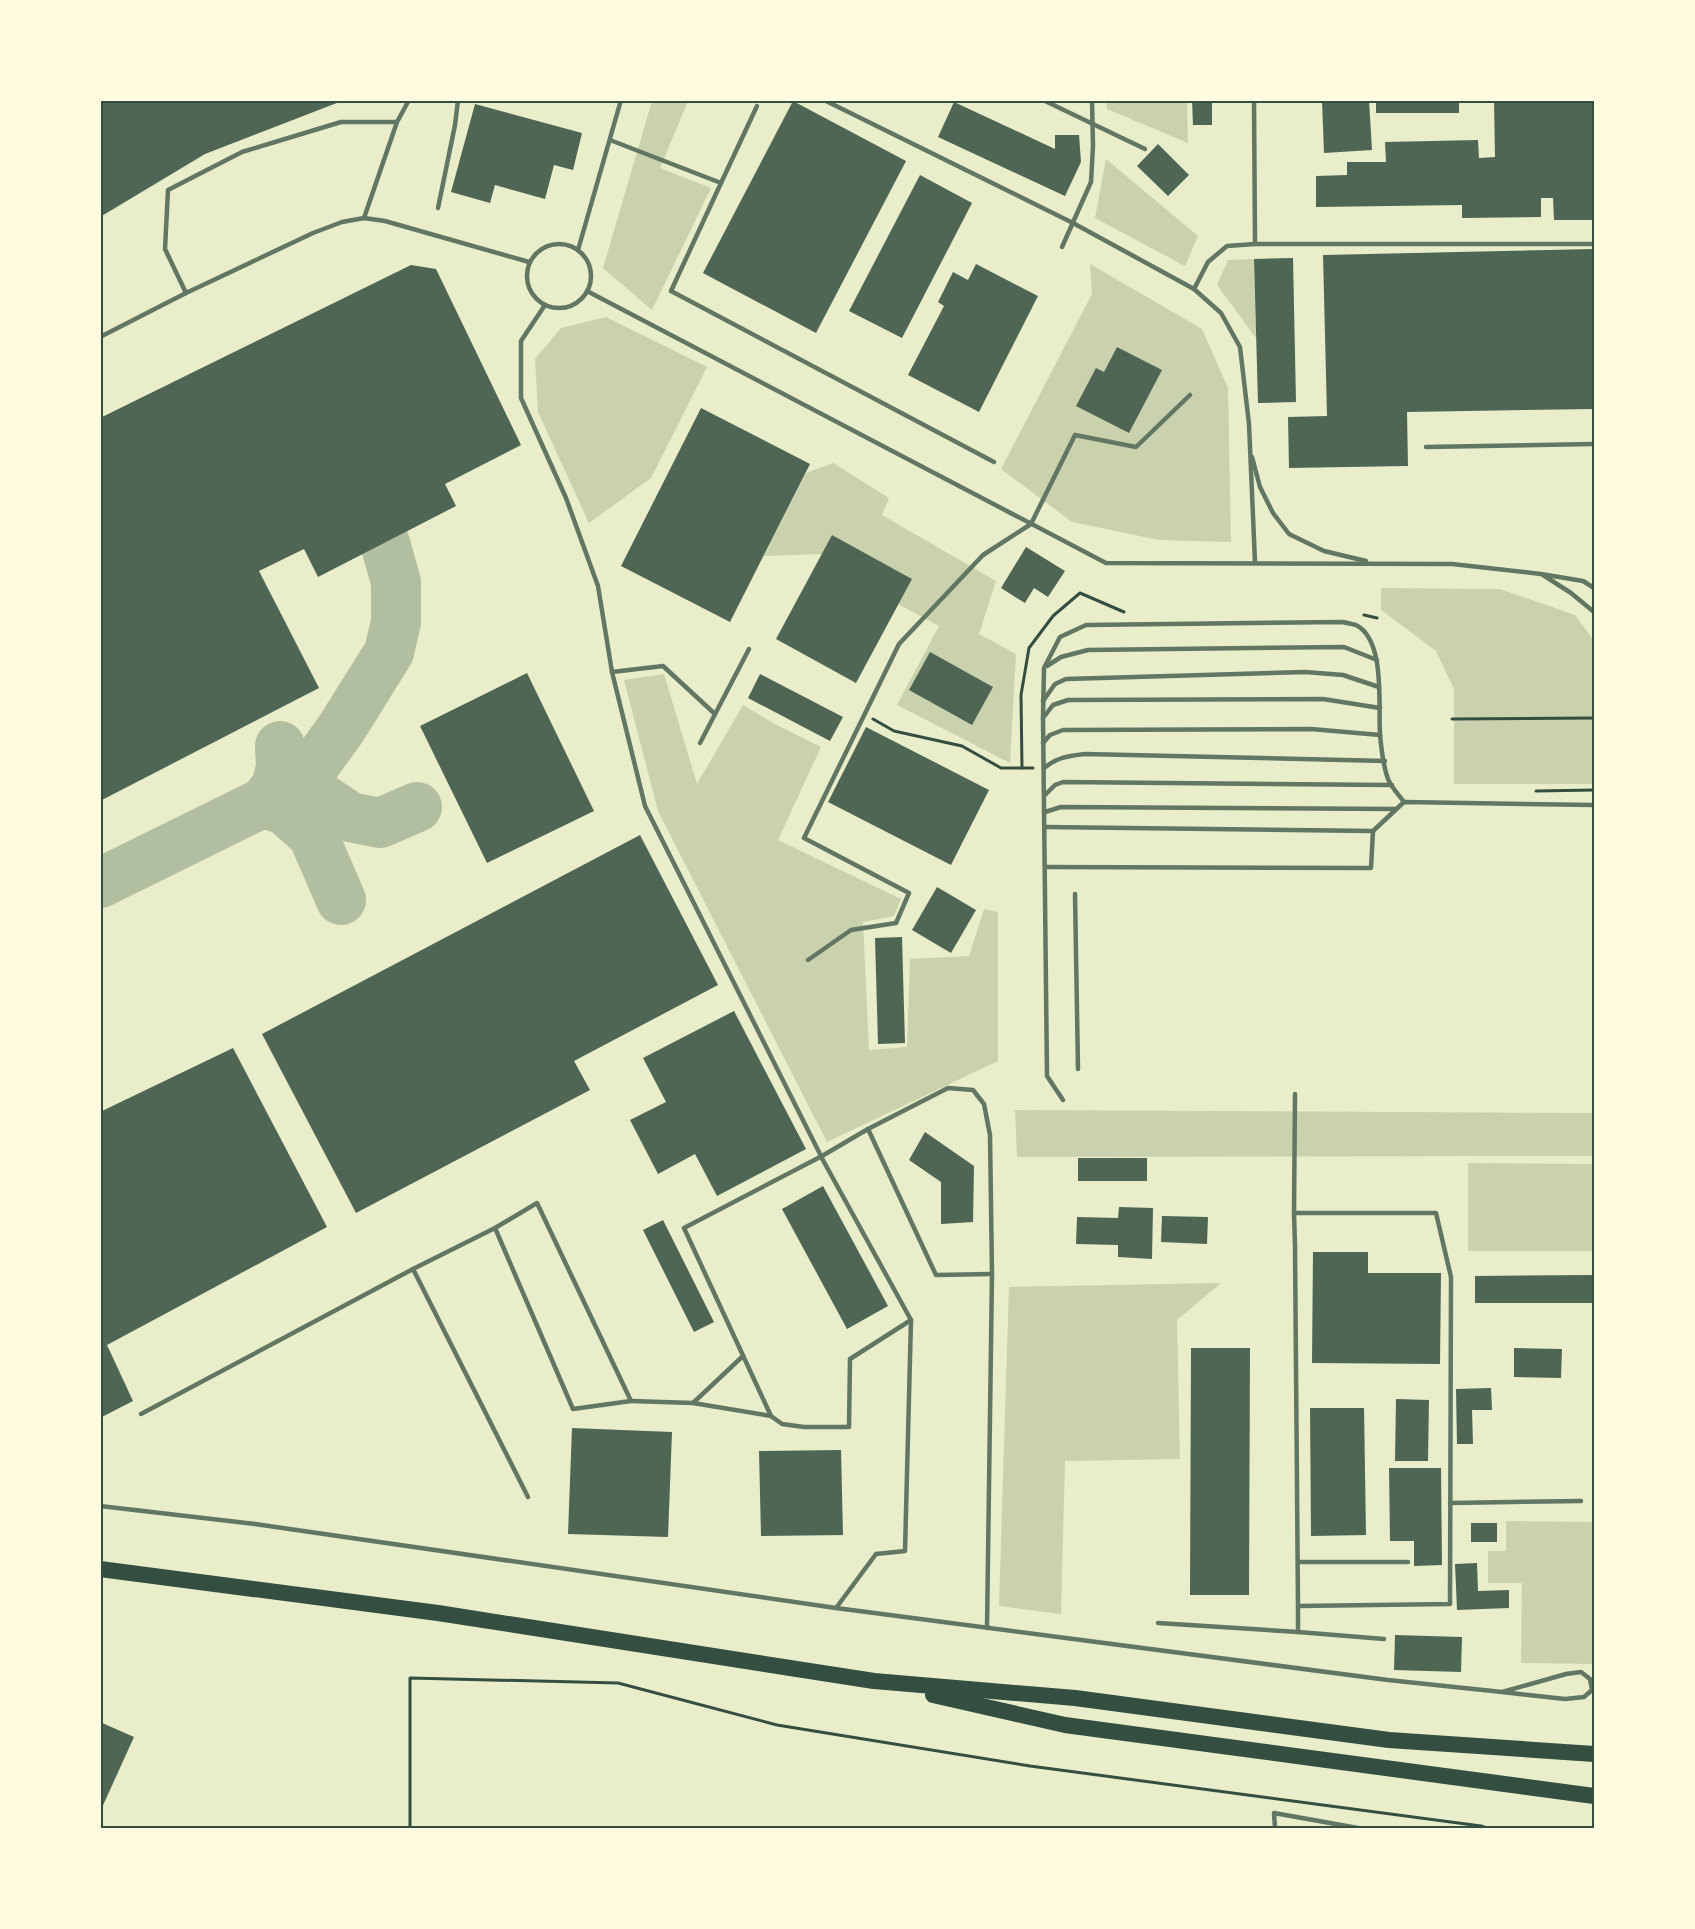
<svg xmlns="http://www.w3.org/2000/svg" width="1695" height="1929" font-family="Spectral,serif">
  <rect width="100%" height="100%" fill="#e9edc9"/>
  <!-- green -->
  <g fill="#cad2ad">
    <path d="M652,101H688L660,168L711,188L652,310L603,268Z"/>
    <path d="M1106,101H1187L1188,143L1107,109Z"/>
    <path d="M1106,159L1198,236L1185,266L1095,218Z"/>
    <path d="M1254,259L1256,338L1217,285L1228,260Z"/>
    <path d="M1090,264L1202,329L1228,388L1231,542L1159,540L1072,522L1001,469L1092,294Z"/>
    <path d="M606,317L707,367L651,478L589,523L538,412L535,359L561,328Z"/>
    <path d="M833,463L889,498L882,515L996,581L979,634L1016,654L1010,763L897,705L939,626L898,604L912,579L832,535L822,554L764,556L806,473Z"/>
    <path d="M1381,588L1500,589L1575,615L1594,641V784H1454V689L1436,651L1381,610Z"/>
    <path d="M664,674L697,784L743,705L775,724L821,747L778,840L901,899L894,916L863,922L869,1050L907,1047L910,959L969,956L984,909L998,912V1061L827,1142L658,811L624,680Z"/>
    <path d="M1015,1110L1594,1113V1156L1017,1157Z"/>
    <path d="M1468,1163L1594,1164V1251H1468Z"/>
    <path d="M1221,1283L1177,1320L1180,1459L1065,1461L1061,1614L999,1606L1009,1287Z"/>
    <path d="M1506,1521L1594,1522V1664L1521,1663L1522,1583H1488V1551H1506Z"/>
  </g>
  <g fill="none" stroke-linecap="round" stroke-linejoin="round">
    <!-- taxiway -->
    <g stroke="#b2bea0" stroke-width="50">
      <path d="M301,784L350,817L380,823L417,807"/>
      <path d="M263,803L285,810L313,835L341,900"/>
      <path d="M263,803L276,787L281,767L280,746"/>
      <path d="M100,883L301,784L341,729L389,652L396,622V582L385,543"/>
    </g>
  </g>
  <!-- building -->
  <g fill="#4f6655">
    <path d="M100,100H342V101L205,154L100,217Z"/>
    <path d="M1192,100H1212V125H1193Z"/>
    <path d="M1322,100H1369L1372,150L1324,153Z"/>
    <rect x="1376" y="100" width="83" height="13"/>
    <path d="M1494,100H1594V220H1554L1553,198H1541V217L1462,218V205L1316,207V176L1347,175V162H1386L1385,142L1478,140L1479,158L1495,157Z"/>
    <path d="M793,101L906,161L816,333L703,273Z"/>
    <path d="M954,102L1055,149V135H1079L1081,162L1065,196L938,137Z"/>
    <path d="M475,104L582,133L573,170L554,165L545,199L495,185L490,203L451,192Z"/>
    <path d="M1158,144L1189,175L1168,196L1137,166Z"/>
    <path d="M920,175L972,203L902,338L849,311Z"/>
    <path d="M1594,249V409L1407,412L1408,466L1289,468L1288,417L1327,416L1323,255Z"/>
    <path d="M1293,258L1296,402L1258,403L1254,259Z"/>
    <path d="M976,264L1038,296L979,412L908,375L944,306L938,302L953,272L968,280Z"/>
    <path d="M411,265L436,269L521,445L445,484L456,506L318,577L304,549L259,571L319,688L100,801V418Z"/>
    <path d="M1117,347L1162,370L1129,433L1076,406L1096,368L1104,372Z"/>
    <path d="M701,408L810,464L730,622L621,566Z"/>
    <path d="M832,535L912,579L856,683L776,639Z"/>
    <path d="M1026,547L1065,571L1048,597L1034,588L1025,603L1001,588Z"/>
    <path d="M930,652L993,687L972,725L909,690Z"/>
    <path d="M527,673L594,811L487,863L420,726Z"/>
    <path d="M760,674L843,717L830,741L748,698Z"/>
    <path d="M866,727L989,790L951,865L828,802Z"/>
    <path d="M640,835L718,985L574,1061L590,1090L356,1213L262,1034Z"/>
    <path d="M937,887L976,910L951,953L912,930Z"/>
    <path d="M902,937L905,1043L878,1044L875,938Z"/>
    <path d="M734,1011L806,1149L717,1196L695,1154L658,1174L630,1120L666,1102L643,1058Z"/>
    <path d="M233,1048L327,1227L107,1345L133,1401L100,1418V1112Z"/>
    <path d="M925,1132L974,1166L973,1222L941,1224V1182L909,1160Z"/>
    <rect x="1078" y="1158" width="69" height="23"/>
    <path d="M823,1186L888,1306L847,1329L782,1209Z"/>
    <path d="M1119,1207L1153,1208L1152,1259L1118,1257V1245L1076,1244L1077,1217L1118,1218Z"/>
    <path d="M1162,1216L1208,1217L1207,1244L1161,1242Z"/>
    <path d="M663,1220L714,1322L694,1332L643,1230Z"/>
    <path d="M1313,1252H1368V1273H1441L1440,1364L1312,1363Z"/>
    <path d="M1594,1275V1303H1475V1276Z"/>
    <path d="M1191,1348H1250L1249,1595H1190Z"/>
    <path d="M1514,1348L1562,1349L1561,1378L1514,1377Z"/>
    <path d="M1491,1388L1492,1410H1472L1473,1444H1457L1456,1389Z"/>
    <path d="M1396,1399L1429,1400L1428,1461H1395Z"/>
    <path d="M1310,1408H1364L1366,1535L1311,1536Z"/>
    <path d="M572,1428L672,1432L668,1537L568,1534Z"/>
    <path d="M841,1450L843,1535L761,1536L759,1451Z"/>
    <path d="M1389,1468H1441L1442,1565L1414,1566V1541H1390Z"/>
    <rect x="1471" y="1523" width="26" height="19"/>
    <path d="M1477,1563L1478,1591L1509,1590V1608L1457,1610L1455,1564Z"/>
    <path d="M1395,1635L1462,1637L1461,1672L1394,1670Z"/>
    <path d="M100,1722L134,1737L100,1812Z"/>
  </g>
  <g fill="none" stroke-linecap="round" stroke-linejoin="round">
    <!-- path -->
    <g stroke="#344e41" stroke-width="3">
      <path d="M1364,615L1377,618"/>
      <path d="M873,719L894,731L962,746L1001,768H1033"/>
      <path d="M1452,719L1594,718"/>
      <path d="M1022,768L1021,695L1029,648L1053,616L1080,593L1124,612"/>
      <path d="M1536,791L1594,790"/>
      <path d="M410,1828V1678L618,1683L777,1725L1030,1766L1481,1826L1487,1828"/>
    </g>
    <!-- service -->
    <g stroke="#617663" stroke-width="4.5">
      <path d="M824,100L1073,223L1194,289L1221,313L1240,347L1249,424L1255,562"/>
      <path d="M1043,100L1145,149"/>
      <path d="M1254,100L1255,244"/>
      <path d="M610,140L721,183L757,106"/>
      <path d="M721,183L671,291L994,462"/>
      <path d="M438,208L455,125L458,100"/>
      <path d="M364,218L397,122L409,100"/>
      <circle cx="559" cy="276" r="32"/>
      <path d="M1062,247L1091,182L1093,146L1092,100"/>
      <path d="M578,250L621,100"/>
      <path d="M1194,289L1208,262L1227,246L1255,244H1594"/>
      <path d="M587,291L1106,563L1452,564L1541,574L1583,581L1594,588"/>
      <path d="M186,293L165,249L168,190L242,152L341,122H397"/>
      <path d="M545,305L521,341V398L566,498L598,586L612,672L645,806L824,1162L911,1320L905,1551L876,1554L836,1608L1388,1680L1502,1692L1566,1674L1581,1672L1590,1679L1592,1690L1584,1697L1565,1699L1502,1692"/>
      <path d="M100,337L186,293L313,233L342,222L364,218L385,221L529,262"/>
      <path d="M1426,447L1594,444"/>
      <path d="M1252,457L1260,487L1273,513L1289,534L1324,551L1366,561"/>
      <path d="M1543,575L1571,593L1594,612"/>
      <path d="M1047,666L1061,657L1088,650L1344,647L1377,660"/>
      <path d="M612,672L663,666L715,714"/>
      <path d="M1043,701L1055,684L1066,679L1305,672L1343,675L1379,687"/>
      <path d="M1043,718L1053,705L1068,700L1323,699L1380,708"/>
      <path d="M700,743L749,649"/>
      <path d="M1043,743L1050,735L1063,730L1311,729L1380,735"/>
      <path d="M1044,768C1057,757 1069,756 1085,754L1385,761"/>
      <path d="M1045,795L1055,785L1063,782L1392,785"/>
      <path d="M1045,812L1061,807L1396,809"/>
      <path d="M1045,827L1373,831L1404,802L1594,805"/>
      <path d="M1045,867L1371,868L1373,831"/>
      <path d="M1075,894L1078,1069"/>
      <path d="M808,960L851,930L896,923L909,893L804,838L899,644L983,555L1031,524L1075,435L1136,447L1190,395"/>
      <path d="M1063,1100L1047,1076L1043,718L1044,668L1060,637L1086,625L1343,622C1347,623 1352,624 1356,625C1386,640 1378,707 1380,734C1381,746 1384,768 1388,779C1391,787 1399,795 1404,802"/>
      <path d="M868,1129L948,1088L973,1090L984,1104L990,1135L992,1274L987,1628"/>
      <path d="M1294,1213L1295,1094"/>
      <path d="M413,1269L495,1228L537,1203L631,1401L573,1409L495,1228"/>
      <path d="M911,1320L850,1359L849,1427H804L782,1424L771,1416L684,1228L822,1156L868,1129L936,1275L992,1274"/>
      <path d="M743,1356L693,1403L771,1416"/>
      <path d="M631,1401L693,1403"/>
      <path d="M141,1414L413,1269L528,1497"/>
      <path d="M1450,1503L1581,1501"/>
      <path d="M100,1506L255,1524L836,1608"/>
      <path d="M1298,1562H1408"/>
      <path d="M1298,1606L1450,1604L1451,1277L1436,1213H1294L1295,1246L1298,1606V1632L1384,1639"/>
      <path d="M1158,1623L1298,1632"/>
      <path d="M1275,1828L1274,1813L1358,1828"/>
    </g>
    <!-- trunk -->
    <g stroke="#344e41" stroke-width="16">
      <path d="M100,1569L438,1613L874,1681L1075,1698L1389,1740L1594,1754"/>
      <path d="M933,1695L1065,1725L1594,1796"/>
    </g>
  </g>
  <!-- border -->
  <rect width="1695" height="1929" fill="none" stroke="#fefae0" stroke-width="204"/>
  <rect x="102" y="102" width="1491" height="1725" fill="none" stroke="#344e41" stroke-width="2"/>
</svg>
